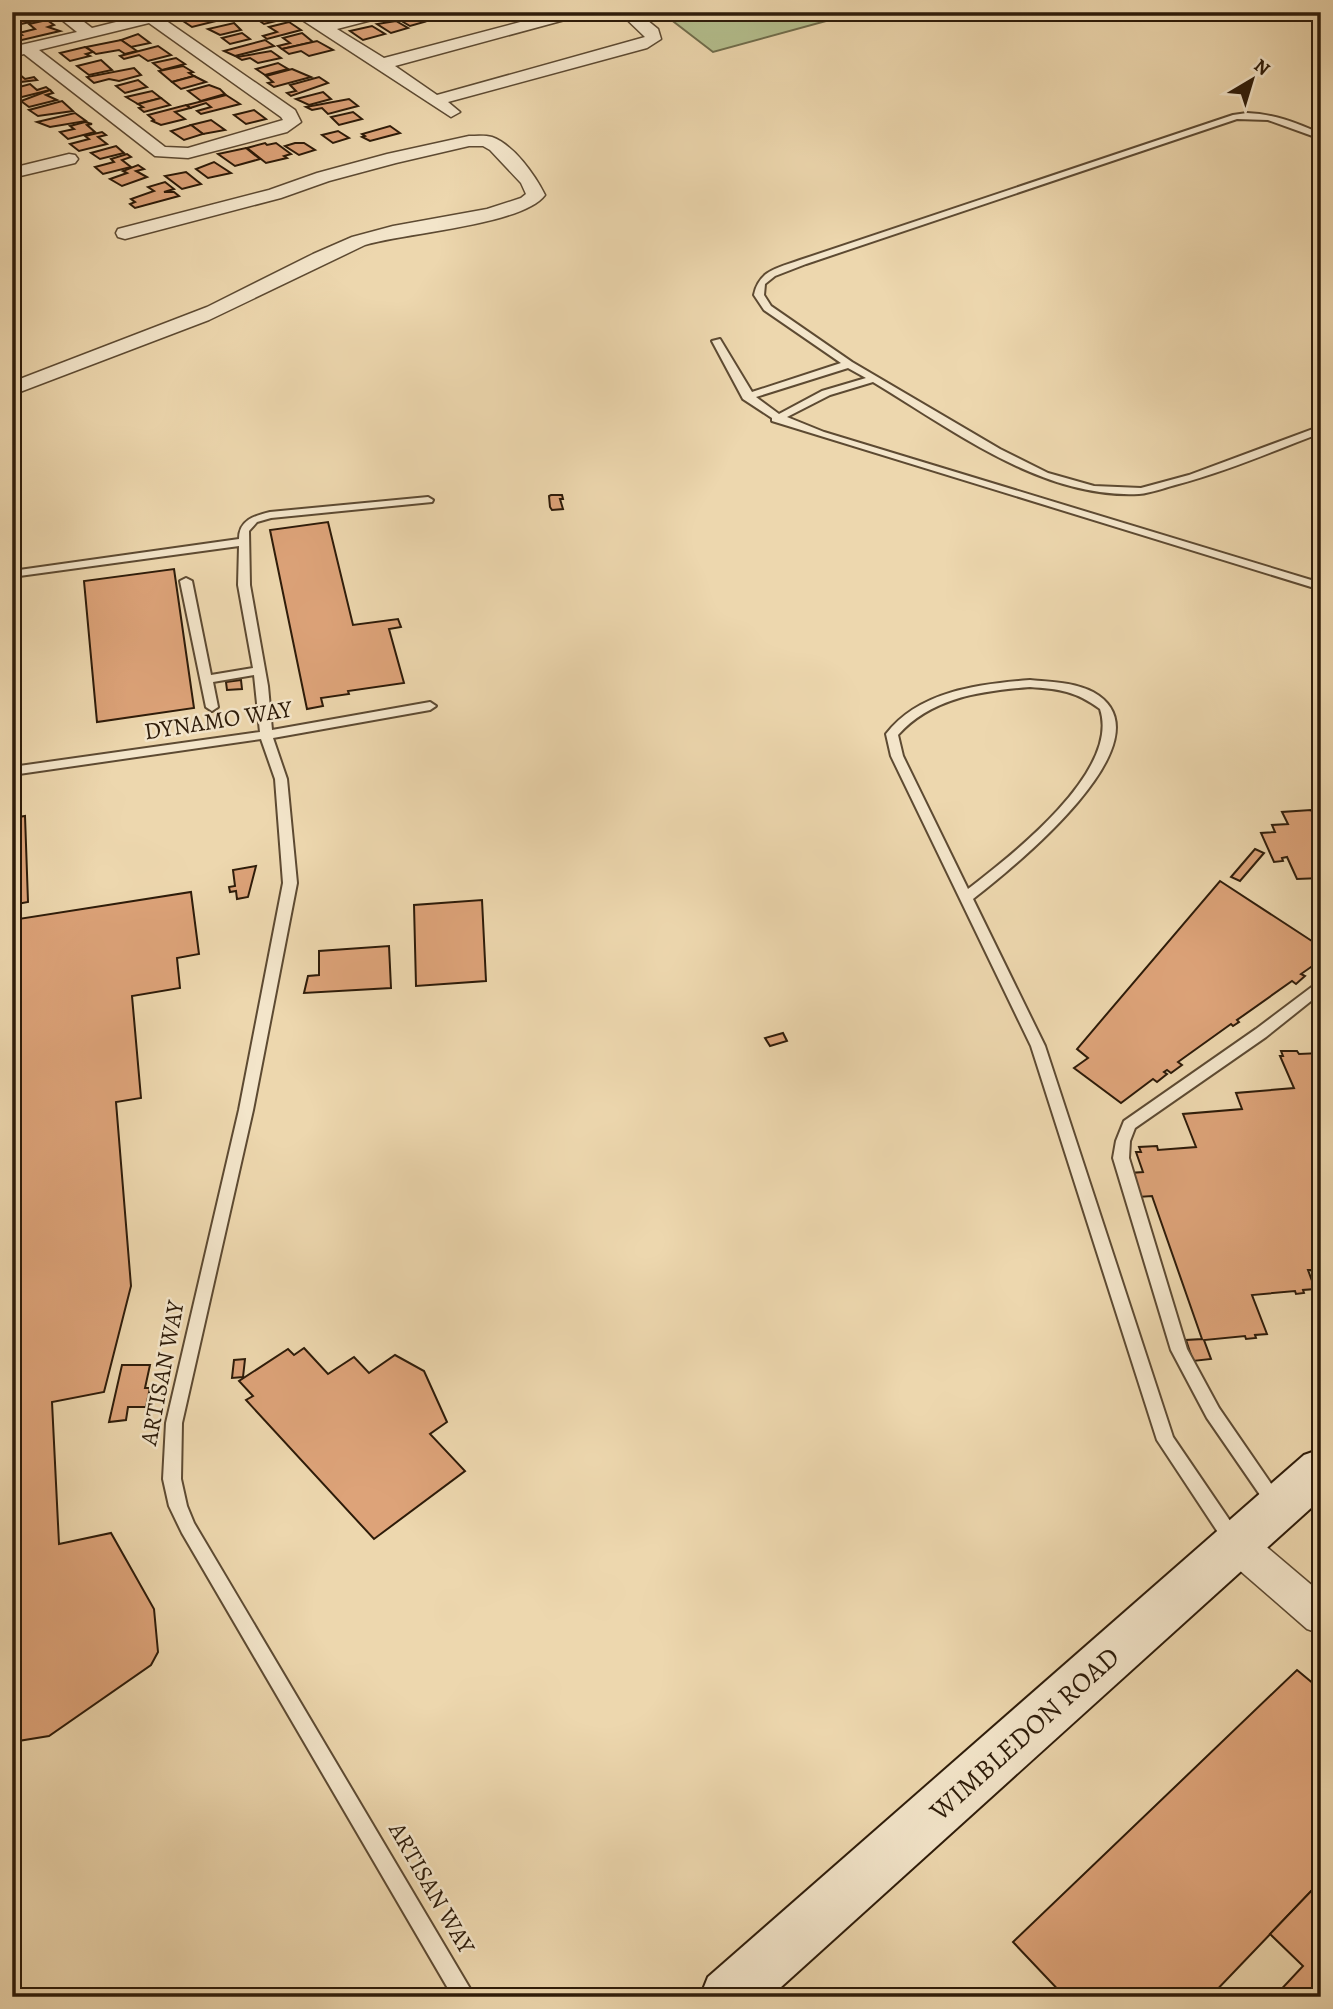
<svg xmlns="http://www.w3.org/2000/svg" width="1333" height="2009" font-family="Alegreya,serif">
  <rect width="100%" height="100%" fill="#edd7ae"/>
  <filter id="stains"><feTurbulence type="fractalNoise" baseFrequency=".00286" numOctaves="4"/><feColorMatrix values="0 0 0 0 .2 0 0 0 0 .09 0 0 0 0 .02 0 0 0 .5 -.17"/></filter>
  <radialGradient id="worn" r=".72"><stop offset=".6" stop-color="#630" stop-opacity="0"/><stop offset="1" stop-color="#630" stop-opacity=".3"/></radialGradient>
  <!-- green -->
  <path fill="#b4bf8e" stroke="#706d4c" stroke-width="2" d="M661,12H859L713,52Z"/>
  <!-- building -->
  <g fill="#dda379" stroke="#2d1b09" stroke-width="2">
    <path d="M25,12L39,20L12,26V15Z"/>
    <path d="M79,12H120L123,15L108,18L103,15L90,19Z"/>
    <path d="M224,12L232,17L192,27L183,21Z"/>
    <path d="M262,12L275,13L284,19L264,24L251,15Z"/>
    <path d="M419,12H451L446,14L450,16L433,20Z"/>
    <path d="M412,16L424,22L410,26L398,19Z"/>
    <path d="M47,20L54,25L48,27L60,31L22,40L17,36L22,35L19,33L35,29L29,24Z"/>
    <path d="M396,21L408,28L391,33L377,24Z"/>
    <path d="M289,22L301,30L267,39L263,36L277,32L269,27Z"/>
    <path d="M234,23L241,30L220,35L208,29Z"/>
    <path d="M372,26L385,34L363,40L350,31Z"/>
    <path d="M242,33L250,39L230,44L222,38Z"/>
    <path d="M302,33L313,42L282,49L278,46L290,43L283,38Z"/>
    <path d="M138,34L150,43L131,47L121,40Z"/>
    <path d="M121,40L137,51L125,54L119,50L96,54L86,47Z"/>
    <path d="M265,40L274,46L235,56L224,51Z"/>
    <path d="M317,41L333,50L309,56L301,51L289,54L282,49Z"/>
    <path d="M158,46L171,55L148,61L139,55L124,59L120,56Z"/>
    <path d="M85,47L93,52L86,54L90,56L70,61L60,53Z"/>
    <path d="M271,51L281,58L258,63L250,58L242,60L237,57Z"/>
    <path d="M176,58L185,64L162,70L153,63Z"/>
    <path d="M101,60L112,70L89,75L77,66Z"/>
    <path d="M278,63L288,69L265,75L256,69Z"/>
    <path d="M183,66L193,72L189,73L194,76L172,82L159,71Z"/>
    <path d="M134,68L141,75L119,81L109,79L94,83L87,77Z"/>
    <path d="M292,69L311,77L274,87L268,83L273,82L266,76Z"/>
    <path d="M19,74L25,79L34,77L37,80L12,83V75Z"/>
    <path d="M194,76L206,82L181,89L172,82Z"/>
    <path d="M319,77L328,83L291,96L287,93L296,91L290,85Z"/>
    <path d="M138,80L147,87L125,93L116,86Z"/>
    <path d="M30,84L37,90L46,87L50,90L18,98L12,96V89Z"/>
    <path d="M209,85L220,89L225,94L201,101L188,91Z"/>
    <path d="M50,90L53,93L46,95L57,100L29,107L21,101Z"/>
    <path d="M152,91L161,98L138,104L126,97Z"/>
    <path d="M323,92L331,99L309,105L296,99Z"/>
    <path d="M226,95L240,104L201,114L197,111L211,107L206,103L190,108L187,105Z"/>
    <path d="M161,98L170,105L144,112L139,108L143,107L138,104Z"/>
    <path d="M349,99L358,106L328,114L322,108L312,110L306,107Z"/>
    <path d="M62,101L73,111L38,116L29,110Z"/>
    <path d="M186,105L190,108L175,112L185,119L161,125L152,121L154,120L148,115Z"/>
    <path d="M254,110L266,119L246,124L234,115Z"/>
    <path d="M353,112L362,119L339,125L331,117Z"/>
    <path d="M75,113L86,121L50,127L37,122Z"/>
    <path d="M211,120L225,130L203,134L191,125Z"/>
    <path d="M85,122L92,124L87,125L95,132L68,139L60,132L74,129L70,126Z"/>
    <path d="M191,125L203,134L184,140L171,131Z"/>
    <path d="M390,126L400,133L370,141L362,137L365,136L362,134Z"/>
    <path d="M338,131L349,138L333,143L322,135Z"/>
    <path d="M102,132L106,135L98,137L107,144L79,151L70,144L89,139L85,136Z"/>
    <path d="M265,143L267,145L276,143L291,154L284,156L287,158L266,163L247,148Z"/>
    <path d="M295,143H304L315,150L299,155L285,146Z"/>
    <path d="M116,146L124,153L100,159L91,153Z"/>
    <path d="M246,148L260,159L235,166L218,154Z"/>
    <path d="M127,154L131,157L122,160L131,167L103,174L95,167L114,162L111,159Z"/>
    <path d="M214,162L231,173L208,178L196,169Z"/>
    <path d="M138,165L144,169L136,171L147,177L122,186L110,179L127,173L123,171Z"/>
    <path d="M186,172L201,184L182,189L165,176Z"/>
    <path d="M165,182L174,189L164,192H174L179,196L135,208L130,204L135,202L131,199L154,191L148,187Z"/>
    <path d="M551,495H562L563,499H560L563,509L552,510L550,507L549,496Z"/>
    <path d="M328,522L353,625L398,619L401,627L389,629L404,683L348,691L349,694L321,698L323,706L307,709L270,530Z"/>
    <path d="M174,569L194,708L97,722L84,581Z"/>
    <path d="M241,680L242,689L227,690L226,682Z"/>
    <path d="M1311,810L1321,828V878L1297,879L1287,857L1282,858L1283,861L1274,862L1261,833L1275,832L1272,825L1288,824L1282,812Z"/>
    <path d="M25,816L28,902L12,905V818Z"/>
    <path d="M1255,849L1264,853L1240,881L1231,877Z"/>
    <path d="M256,866L248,897L237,899L236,891L230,892L229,887L235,886L233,870Z"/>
    <path d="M1220,881L1321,947V960L1301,974L1305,976L1296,984L1292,981L1237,1020L1239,1022L1233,1026L1231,1024L1178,1062L1182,1065L1171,1073L1167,1070L1164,1072L1167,1074L1157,1082L1153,1079L1121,1103L1074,1068L1088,1058L1077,1049Z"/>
    <path d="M191,892L199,954L177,958L180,988L132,996L141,1098L116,1102L131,1286L104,1392L52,1402L59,1544L111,1533L154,1609L158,1652L151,1665L49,1736L12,1742V920Z"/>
    <path d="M482,900L486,981L416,986L414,905Z"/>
    <path d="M389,946L391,988L304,993L308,976L319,975V951Z"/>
    <path d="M783,1033L787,1041L770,1046L765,1038Z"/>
    <path d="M1281,1051H1297L1299,1054L1321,1053V1274L1313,1275L1311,1270H1308L1315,1289L1303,1290L1304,1293L1296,1294L1295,1291L1252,1295L1267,1334L1255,1335L1256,1338L1246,1339L1245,1336L1204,1340L1211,1359L1193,1361L1186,1340L1202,1339L1152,1196L1138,1197L1130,1173L1143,1172L1136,1152H1141L1139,1147L1157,1146L1158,1150L1196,1147L1183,1114L1242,1109L1236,1093L1294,1088L1280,1056H1283Z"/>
    <path d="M304,1348L328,1374L354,1357L369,1373L395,1355L424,1371L447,1422L430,1434L465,1471L374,1539L246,1400L253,1396L239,1381L288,1349L294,1355Z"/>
    <path d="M245,1359L243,1377L232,1378L234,1360Z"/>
    <path d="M122,1365H150L145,1388H150L146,1407H128L126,1420L109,1422Z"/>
    <path d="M1297,1670L1321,1690V1881L1210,1997H1065L1013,1942Z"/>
    <path d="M1315,1887L1321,1893V1997H1274L1303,1966L1270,1934Z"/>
  </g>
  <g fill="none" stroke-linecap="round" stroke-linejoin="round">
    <!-- lane casing -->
    <g stroke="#5d4a32" stroke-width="4">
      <g id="lane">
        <path d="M1247,113C1274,114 1297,123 1321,134V139L1268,120L1237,119L806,264L775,276L765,284L764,295L771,306L852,362L1000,449L1048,473L1094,486L1141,488L1189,475L1321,426V433C1273,451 1225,472 1175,485C1164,488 1151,493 1139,494C1042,499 953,430 873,382L830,395L787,417L824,432L1321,583V590L772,421V418L743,399L712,341L720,339L752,392L841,363L764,310L754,295C759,270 778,268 800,260L1233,115ZM848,368L866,378L822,391L779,414L756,397Z"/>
        <path d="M428,497L433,500L432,502L271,518L257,522L249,531L250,585L268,686L272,730L430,702L436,706L430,710L273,738L287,779L297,883L253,1110L182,1423L181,1479L187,1506L194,1523L475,1997H453L182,1533L169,1506L163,1479L166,1423L239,1110L283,883L275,779L261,739L12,775V767L260,732L254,675L213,682L218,707L212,711L206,707L180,581L186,578L192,581L211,675L253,668L238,585L239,546L12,577V571L239,539C239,520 254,516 270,512Z"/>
        <path d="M1030,680C1050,682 1074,682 1093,692C1176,738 1010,870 973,899L1045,1046L1173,1437L1239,1534L1242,1540L1239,1546L1233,1548L1227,1546L1157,1440L1031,1046L891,756L886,734C919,691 979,684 1030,680ZM1030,687C1059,689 1076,691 1100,709C1121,771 1011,856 968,889L903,756L898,735C932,697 982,691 1030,687Z"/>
        <path d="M1321,980V993L1266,1037L1135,1128L1130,1141L1129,1158L1187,1349L1219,1408L1281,1498L1284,1503L1281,1508L1275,1511L1269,1508L1207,1418L1171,1350L1113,1158L1116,1141L1124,1121L1256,1029Z"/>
      </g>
    </g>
    <!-- street casing -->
    <g stroke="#5d4a32" stroke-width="3">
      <g id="street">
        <path d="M52,12H71L92,28L156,12H179L178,16L165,20L295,110L301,122L287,132L188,158L155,156L24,54L12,57V47L77,32ZM149,23L281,117L283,120L188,148L165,147L39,50Z"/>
        <path d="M290,12H309L326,22L365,12H393L391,15L337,29L384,58L558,12H585L583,15L395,66L437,95L645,37L619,12H637L658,29L661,39L647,48L448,102L460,112L451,117Z"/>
        <path d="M469,136C476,136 485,135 492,137C514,145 535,175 545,195C523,225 405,233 365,245L209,320L12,395V382L207,307L313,254L352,237L393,226L487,209L521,198L526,194L521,183L490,150L483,146H469L396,163L329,181L281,198L125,239L118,237L116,233L118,229L269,190L317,173L387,154Z"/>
        <path d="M69,154L75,155L78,159L75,163L12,178V168Z"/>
        <path d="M1236,1527L1249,1532L1321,1593V1634L1307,1629L1223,1556L1217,1544L1223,1532Z"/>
      </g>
    </g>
    <!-- secondary casing -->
    <g stroke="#2d1b09" stroke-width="4">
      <path id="secondary" d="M1321,1449V1499L770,1997H700L708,1977L1304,1455Z"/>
    </g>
    <!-- lane -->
    <use href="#lane" fill="#f3e5ca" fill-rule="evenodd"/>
    <!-- street -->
    <use href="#street" fill="#f3e5ca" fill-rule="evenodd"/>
    <!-- secondary -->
    <use href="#secondary" fill="#f3e5ca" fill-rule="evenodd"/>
  </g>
  <g text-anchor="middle" stroke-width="5" stroke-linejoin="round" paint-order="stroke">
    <!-- street labels -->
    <g font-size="24" fill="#2d1b09" stroke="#f3e5ca">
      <text transform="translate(218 720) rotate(-9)" y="8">DYNAMO WAY</text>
      <text transform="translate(162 1373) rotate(-79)" y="8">ARTISAN WAY</text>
      <text transform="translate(432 1888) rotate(60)" y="8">ARTISAN WAY</text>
    </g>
    <!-- near-street labels -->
    <g font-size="28" fill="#2d1b09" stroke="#f3e5ca">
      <text transform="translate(1024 1733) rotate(-42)" y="10">WIMBLEDON ROAD</text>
    </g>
  </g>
  <!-- margin -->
  <rect width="1333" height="2009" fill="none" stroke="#edd7ae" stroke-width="42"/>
  <rect x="14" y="14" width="1305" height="1981" fill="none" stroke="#2d1b09" stroke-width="3.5"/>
  <rect x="21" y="21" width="1291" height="1967" fill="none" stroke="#2d1b09" stroke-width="2"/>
  <!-- north arrow -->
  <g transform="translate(1252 80) rotate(38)" stroke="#f3e5ca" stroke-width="5" paint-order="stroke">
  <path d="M0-5L12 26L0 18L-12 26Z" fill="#2d1b09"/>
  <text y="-10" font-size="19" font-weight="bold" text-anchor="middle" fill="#2d1b09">N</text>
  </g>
  <rect width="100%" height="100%" filter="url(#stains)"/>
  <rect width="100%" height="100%" fill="url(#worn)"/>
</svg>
